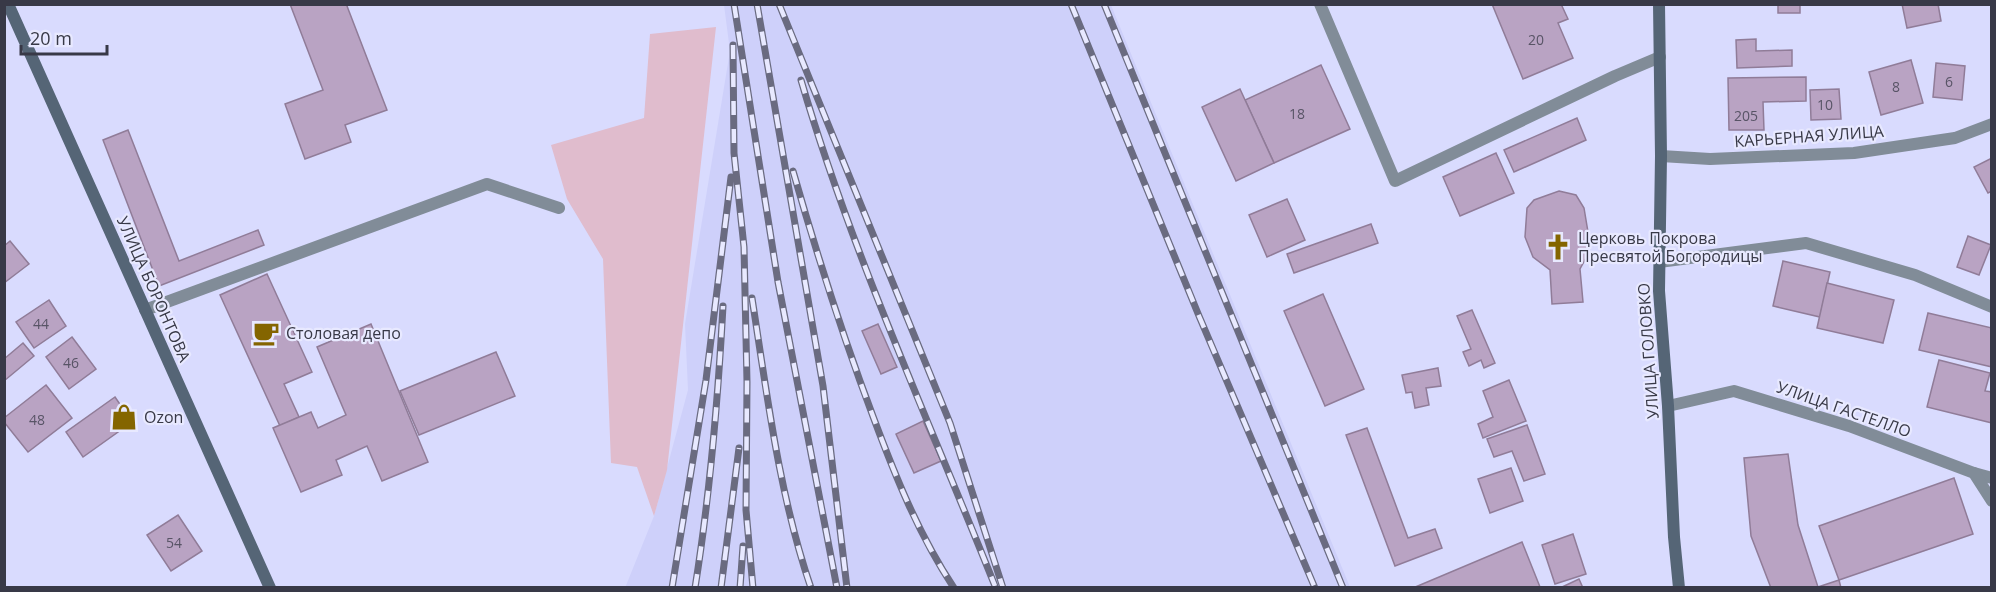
<svg xmlns="http://www.w3.org/2000/svg" width="1996" height="592" font-family="'Open Sans',sans-serif">
  <rect width="100%" height="100%" fill="#d9dbfe"/>
  <!-- built -->
  <path fill="#ced0fa" d="M724,5H1111L1350,587L625,588L654,516L688,390L685,324L730,51Z"/>
  <!-- green -->
  <path fill="#e0bccd" d="M716,27L667,470L654,516L637,467L611,463L603,259L567,199L551,145L644,118L650,34Z"/>
  <!-- building -->
  <g fill="#b9a3c3" stroke="#907c98" stroke-width="1.5">
    <path d="M290,4H350L347,6L387,110L345,125L351,142L305,159L285,104L323,90Z"/>
    <path d="M1492,4H1561L1568,19L1558,23L1573,58L1523,79Z"/>
    <rect x="1778" y="4" width="22" height="9"/>
    <path d="M1902,4H1938L1941,21L1907,28Z"/>
    <path d="M1756,39V51L1792,50V66L1737,68L1736,40Z"/>
    <path d="M1911,60L1923,103L1881,115L1869,72Z"/>
    <path d="M1936,63L1965,66L1962,100L1933,97Z"/>
    <path d="M1321,65L1350,129L1274,163L1245,100Z"/>
    <path d="M1806,77V101L1763,102L1764,130H1729L1728,78Z"/>
    <path d="M1240,89L1274,163L1236,181L1202,107Z"/>
    <path d="M1839,89L1841,119L1811,120L1810,90Z"/>
    <path d="M1577,118L1586,140L1514,172L1504,150Z"/>
    <path d="M128,130L179,261L258,230L264,245L159,286L103,140Z"/>
    <path d="M1496,153L1514,193L1460,216L1443,177Z"/>
    <path d="M1992,158V191L1988,193L1974,167Z"/>
    <path d="M1559,191L1576,195L1584,208L1588,232L1587,256L1580,269L1583,302L1552,304L1550,270L1533,257L1525,237L1527,208L1534,200Z"/>
    <path d="M1287,199L1305,240L1267,257L1249,215Z"/>
    <path d="M1371,224L1378,243L1294,273L1287,254Z"/>
    <path d="M1968,236L1991,245L1979,275L1957,267Z"/>
    <path d="M10,241L29,264L4,283V246Z"/>
    <path d="M1783,261L1830,272L1820,317L1773,306Z"/>
    <path d="M267,274L312,372L284,384L299,417L280,426L220,295Z"/>
    <path d="M1827,283L1894,300L1883,343L1817,328Z"/>
    <path d="M1323,294L1364,389L1325,406L1284,311Z"/>
    <path d="M49,300L66,326L34,348L16,322Z"/>
    <path d="M1472,310L1495,363L1484,368L1481,360L1469,366L1463,352L1471,349L1457,316Z"/>
    <path d="M1928,313L1992,328V367L1919,350Z"/>
    <path d="M371,324L428,462L382,481L367,446L336,460L342,475L301,492L273,428L311,412L318,428L346,415L317,347Z"/>
    <path d="M878,324L897,367L881,374L862,331Z"/>
    <path d="M72,337L96,369L69,389L46,357Z"/>
    <path d="M23,343L34,356L4,381V359Z"/>
    <path d="M496,352L515,396L419,435L400,391Z"/>
    <path d="M1939,360L1990,373L1985,391L1992,392V423L1927,407Z"/>
    <path d="M1438,368L1441,386L1426,388L1429,405L1415,408L1412,392L1406,393L1402,375Z"/>
    <path d="M1509,380L1526,421L1483,438L1478,424L1493,417L1483,391Z"/>
    <path d="M46,385L72,418L28,452L4,422V418Z"/>
    <path d="M115,397L132,422L83,457L66,432Z"/>
    <path d="M923,421L941,461L914,473L896,434Z"/>
    <path d="M1527,425L1545,474L1524,481L1512,451L1494,457L1487,439Z"/>
    <path d="M1367,428L1408,538L1435,529L1442,548L1395,566L1346,435Z"/>
    <path d="M1788,454L1798,525L1818,587L1816,588H1771L1751,536L1744,458Z"/>
    <path d="M1511,468L1523,501L1490,513L1478,479Z"/>
    <path d="M1954,478L1973,534L1839,580L1819,526Z"/>
    <path d="M178,515L202,551L171,571L147,535Z"/>
    <path d="M1573,534L1586,574L1555,584L1542,545Z"/>
    <path d="M1522,542L1540,587L1413,588Z"/>
    <path d="M1579,579L1583,588H1560Z"/>
    <path d="M1839,580L1841,588H1816L1818,587Z"/>
  </g>
  <g fill="none" stroke-linecap="round" stroke-linejoin="round">
    <!-- lane -->
    <g stroke="#818c98" stroke-width="12">
      <path d="M1659,262L1806,243L1915,275L1992,307"/>
      <path d="M145,310L487,184L559,208"/>
      <path d="M1974,473L1992,478"/>
    </g>
    <!-- street -->
    <g stroke="#818c98" stroke-width="12">
      <path d="M1320,4L1395,181L1615,76L1660,57"/>
      <path d="M1661,156L1710,159L1854,153L1955,138L1992,124"/>
      <path d="M1668,406L1734,391L1849,426L1974,473L1992,501"/>
    </g>
    <!-- secondary -->
    <g stroke="#556576" stroke-width="12">
      <path d="M8,4L270,588"/>
      <path d="M1659,4L1661,156L1659,291L1668,406L1674,537L1679,588"/>
    </g>
    <!-- rail casing -->
    <g stroke="#6a6b80" stroke-width="7">
      <g id="rail">
        <path d="M734,4L778,282L837,588"/>
        <path d="M757,4L823,386L847,588"/>
        <path d="M779,4L950,423L1003,588"/>
        <path d="M1071,4L1199,316L1315,588"/>
        <path d="M1104,4L1343,588"/>
        <path d="M733,45L734,153L744,247L747,382L746,510L753,588"/>
        <path d="M801,80C852,254 928,418 995,586"/>
        <path d="M793,171C817,255 843,337 874,419C896,478 919,535 954,588"/>
        <path d="M752,298C767,394 779,495 811,588"/>
        <path d="M672,588L706,380L731,177"/>
        <path d="M695,588C710,494 718,400 723,306"/>
        <path d="M721,588L739,448"/>
        <path d="M740,588L743,546"/>
      </g>
    </g>
    <!-- rail -->
    <use href="#rail" stroke="#e8e9ff" stroke-width="4.5" stroke-dasharray="14" stroke-linecap="butt"/>
  </g>
  <!-- icons -->
  <defs>
    <g id="church-bare" transform="scale(2.07)"><path d="M-1.2-6h2.4v3.5h3.3v2.4h-3.3V6h-2.4V-.1h-3.3v-2.4h3.3Z" fill="#846500" stroke="#e8e9ff" stroke-width="2.5" paint-order="stroke"/></g>
    <g id="cafe-bare" transform="scale(2.07)"><path d="M-5.5-4.5H6V0H3Q3 3.5 0 3.5H-2.5Q-5.5 3.5-5.5 0ZM3-3.2v2h1.7v-2ZM-6 4.5H4V6H-6Z" fill="#846500" stroke="#e8e9ff" stroke-width="2.5" paint-order="stroke"/></g>
    <g id="shop-bare" transform="scale(2.07)"><path d="M-5-2.5h2.3a2.7 3.5 0 0 1 5.4 0H5L5.5 6h-11ZM-1.5-2.5h3a1.5 2.3 0 0 0-3 0Z" fill="#846500" stroke="#e8e9ff" stroke-width="2.5" paint-order="stroke"/></g>
  </defs>
  <g fill-rule="evenodd">
    <use href="#church-bare" x="1558" y="247"/>
    <use href="#cafe-bare" x="266" y="333"/>
    <use href="#shop-bare" x="124" y="417"/>
  </g>
  <g text-anchor="middle" stroke-width="4.5" stroke-linejoin="round" paint-order="stroke">
    <!-- number labels -->
    <g font-size="14" fill="#585466">
      <text x="1536" y="45">20</text>
      <text x="1949" y="87">6</text>
      <text x="1896" y="92">8</text>
      <text x="1825" y="110">10</text>
      <text x="1297" y="119">18</text>
      <text x="1746" y="121">205</text>
      <text x="41" y="329">44</text>
      <text x="71" y="368">46</text>
      <text x="37" y="425">48</text>
      <text x="174" y="548">54</text>
    </g>
    <!-- street labels -->
    <g font-size="16" fill="#383947" stroke="#e8e9ff">
      <text transform="translate(1809 136) rotate(-4)" y="6">КАРЬЕРНАЯ УЛИЦА</text>
      <text transform="translate(154 289) rotate(66)" y="6">УЛИЦА БОРОНТОВА</text>
      <text transform="translate(1648 351) rotate(-94)" y="6">УЛИЦА ГОЛОВКО</text>
      <text transform="translate(1844 409) rotate(19)" y="6">УЛИЦА ГАСТЕЛЛО</text>
    </g>
    <!-- poi labels -->
    <g font-size="16" fill="#383947" stroke="#e8e9ff" text-anchor="start">
      <text x="1578" y="244">Церковь Покрова<tspan x="1578" dy="18">Пресвятой Богородицы</tspan></text>
      <text x="286" y="339">Столовая депо</text>
      <text x="144" y="423">Ozon</text>
    </g>
  </g>
  <!-- border -->
  <rect width="1996" height="592" fill="none" stroke="#383947" stroke-width="12"/>
  <!-- scale -->
  <path d="M21 45v9h86v-9" fill="none" stroke="#383947" stroke-width="3"/>
  <text x="30" y="45" font-size="18" fill="#383947" stroke="#e8e9ff" stroke-width="4.5" paint-order="stroke">20 m</text>
</svg>
